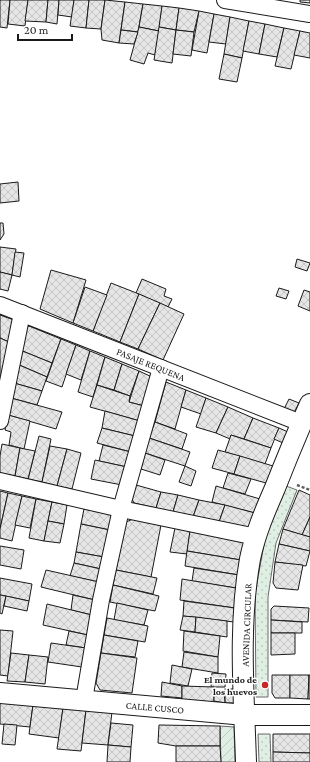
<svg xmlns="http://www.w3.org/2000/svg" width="310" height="762" font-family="'Crimson Pro',serif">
  <defs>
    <pattern id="grass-dots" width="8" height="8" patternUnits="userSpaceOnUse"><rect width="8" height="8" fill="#e0efe3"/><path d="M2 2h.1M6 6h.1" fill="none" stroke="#c0ccc2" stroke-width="1.8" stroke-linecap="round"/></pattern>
    <pattern id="garden-furrows" width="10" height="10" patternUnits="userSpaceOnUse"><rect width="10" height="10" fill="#e0efe3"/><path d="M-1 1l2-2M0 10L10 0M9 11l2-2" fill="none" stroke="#c0ccc2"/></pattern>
    <pattern id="building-cross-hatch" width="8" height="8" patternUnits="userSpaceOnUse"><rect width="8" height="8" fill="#e6e6e6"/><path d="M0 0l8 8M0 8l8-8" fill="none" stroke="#c5c5c5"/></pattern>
  </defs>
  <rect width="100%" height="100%" fill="#fff"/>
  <!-- grass -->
  <g fill="url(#grass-dots)" stroke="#6a6a6a">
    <path d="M286,486L297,490L276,543L268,597V697H256L255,594L265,539Z"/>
    <path d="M258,734H270L271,762H259Z"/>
  </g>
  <!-- garden -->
  <path fill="url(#garden-furrows)" stroke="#6a6a6a" d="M220,726L234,727L235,762H221Z"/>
  <!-- building -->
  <g fill="url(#building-cross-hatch)" stroke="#1a1a1a">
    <path d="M0,0H10L7,28L0,27Z"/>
    <path d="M10,0H28L25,26L8,24Z"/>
    <path d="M28,0H48L46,22L25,21Z"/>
    <path d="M48,0H59L57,24L46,22Z"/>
    <path d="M59,0H74L72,17L58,15Z"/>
    <path d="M74,0H89L86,28L70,26Z"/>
    <path d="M89,0H105L101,29L86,28Z"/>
    <path d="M105,0L125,2L119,43L102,40L101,29Z"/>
    <path d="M300,0H310V3L300,2Z"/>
    <path d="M125,2L143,4L138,32L121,30Z"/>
    <path d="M143,4L162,6L159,31L139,27Z"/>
    <path d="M162,6L179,8L176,30L159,27Z"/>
    <path d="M179,8L199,11L194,32L176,30Z"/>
    <path d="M199,11L214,14L207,53L192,50Z"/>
    <path d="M214,14L230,17L226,44L209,42Z"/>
    <path d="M230,17L249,21L242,58L224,54Z"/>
    <path d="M249,21L265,24L259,54L243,51Z"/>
    <path d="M265,24L284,28L277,57L259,54Z"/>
    <path d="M139,27L159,31L155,55L148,53L144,64L130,60Z"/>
    <path d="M159,27L176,30L172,63L154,60Z"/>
    <path d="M284,28L300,31L291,69L275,66Z"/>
    <path d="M121,30L138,32L134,44L119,43Z"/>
    <path d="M176,30L194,32L191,56L173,54Z"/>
    <path d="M300,31L310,33V58L294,55Z"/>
    <path d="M224,54L242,58L237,82L219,79Z"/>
    <path d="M18,182L19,201L0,203V184Z"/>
    <path d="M0,223H3L4,234L0,240Z"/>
    <path d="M0,247L16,249L12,275L0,272Z"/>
    <path d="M15,252L24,253L20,277L12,275Z"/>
    <path d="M297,259L310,263L307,271L295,267Z"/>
    <path d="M51,270L86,280L73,323L40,309Z"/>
    <path d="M0,272L12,275L8,291L0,289Z"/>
    <path d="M142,279L166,289L164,296L172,299L168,307L136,293Z"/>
    <path d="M111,283L139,294L120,342L93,331Z"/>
    <path d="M85,287L107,295L93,331L73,323Z"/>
    <path d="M279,288L289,291L286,299L276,296Z"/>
    <path d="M304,290L310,292V311L298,306Z"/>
    <path d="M139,294L160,303L138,349L120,342Z"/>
    <path d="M160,303L184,314L163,360L138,349Z"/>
    <path d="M0,315L14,320L9,342L0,338Z"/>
    <path d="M29,326L61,339L52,363L20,350L24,330Z"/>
    <path d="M0,338L9,342L0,384Z"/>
    <path d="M61,339L76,345L62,387L46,381Z"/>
    <path d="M76,345L90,351L81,380L66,374Z"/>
    <path d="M20,350L52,363L47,377L17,364Z"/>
    <path d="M90,351L105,357L93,397L78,392Z"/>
    <path d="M105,357L122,364L114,390L97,385Z"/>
    <path d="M17,364L47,377L42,391L14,383Z"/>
    <path d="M122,364L139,371L130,396L114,390Z"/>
    <path d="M139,371L152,377L144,406L129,402Z"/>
    <path d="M166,382L186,390L175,429L155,422Z"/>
    <path d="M14,383L42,391L37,405L11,398Z"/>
    <path d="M97,385L130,396L129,402L144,406L140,421L90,407Z"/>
    <path d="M186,390L206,398L201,414L181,407Z"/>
    <path d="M11,398L62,412L56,429L8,415Z"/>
    <path d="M206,398L228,407L216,433L196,427Z"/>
    <path d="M289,399L299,403L294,413L284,409Z"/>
    <path d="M228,407L253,418L244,439L231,435L230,439L216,433Z"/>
    <path d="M105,411L140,421L135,436L102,428Z"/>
    <path d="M8,415L30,421L24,449L9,445L11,432L5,430Z"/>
    <path d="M253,418L279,428L271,448L244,439Z"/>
    <path d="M155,422L187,434L182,449L149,438Z"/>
    <path d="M102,428L135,436L131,452L97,443Z"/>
    <path d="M279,428L288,432L283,443L274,439Z"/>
    <path d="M231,435L271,448L265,464L225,452Z"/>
    <path d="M39,436L51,439L42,482L28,479Z"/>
    <path d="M149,438L190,452L185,466L145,453Z"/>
    <path d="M2,444L20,448L15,476L0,473V456Z"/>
    <path d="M103,445L131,452L127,467L99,461Z"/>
    <path d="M50,446L67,449L57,486L42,482Z"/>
    <path d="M20,448L35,451L28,479L15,476Z"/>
    <path d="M67,449L81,453L72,489L57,486Z"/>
    <path d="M218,450L240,456L234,474L212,468Z"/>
    <path d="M145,453L165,460L160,475L141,469Z"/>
    <path d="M240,456L273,466L266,483L234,474Z"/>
    <path d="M95,460L127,467L122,485L91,479Z"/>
    <path d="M185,466L196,471L191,486L179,482Z"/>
    <path d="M228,473L251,479L245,494L223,488Z"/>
    <path d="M136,485L161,492L156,508L134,503L132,499Z"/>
    <path d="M216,486L260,499L255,513L212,502Z"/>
    <path d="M299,490L310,495V517L302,535L283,529Z"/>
    <path d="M0,491L8,493L0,529Z"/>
    <path d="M161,492L178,495L173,512L156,508Z"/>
    <path d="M8,493L22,496L12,541L0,538V529Z"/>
    <path d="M178,495L199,500L193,517L173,512Z"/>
    <path d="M22,496L36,499L30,528L15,525Z"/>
    <path d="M36,499L52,502L44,541L29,538Z"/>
    <path d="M199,500L225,505L219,522L193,517Z"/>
    <path d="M52,502L67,505L64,524L48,521Z"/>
    <path d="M225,505L255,513L249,530L219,522Z"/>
    <path d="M84,509L110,514L113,518L110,530L81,524Z"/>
    <path d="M310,517V537L302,535Z"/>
    <path d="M133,519L161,525L151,577L116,570L126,522Z"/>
    <path d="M48,521L64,524L60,543L44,541Z"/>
    <path d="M81,524L110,530L104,557L76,552Z"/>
    <path d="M175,528L190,531L187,554L170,552Z"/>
    <path d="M283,529L310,537V551L279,544Z"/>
    <path d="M190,531L245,542L241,560L187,551Z"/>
    <path d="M279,544L310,551L306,566L275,562Z"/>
    <path d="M0,546L24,550L21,569L0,565Z"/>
    <path d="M187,551L241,560L239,575L185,566Z"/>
    <path d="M76,552L104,557L101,569L74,563Z"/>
    <path d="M275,562L303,565L298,590L276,588L273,583Z"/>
    <path d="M74,563L101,569L99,582L70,576Z"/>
    <path d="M194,568L239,575L236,588L192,581Z"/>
    <path d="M46,570L99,582L95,600L41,587Z"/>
    <path d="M116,570L157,578L153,594L113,585Z"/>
    <path d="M0,578L32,584L29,601L0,595Z"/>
    <path d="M182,579L236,588L235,608L180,600Z"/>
    <path d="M113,585L159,596L155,611L110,602Z"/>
    <path d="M0,595L6,596L2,614L0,613Z"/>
    <path d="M73,595L95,600L92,615L71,610Z"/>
    <path d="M6,596L29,601L27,611L4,606Z"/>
    <path d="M184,601L235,608L234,622L183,616Z"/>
    <path d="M117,603L148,610L144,625L114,620Z"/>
    <path d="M47,604L92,615L88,635L43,625Z"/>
    <path d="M274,606L309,608L308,622L271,620V609Z"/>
    <path d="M183,616L196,617L195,632L180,630Z"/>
    <path d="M196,617L227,621V637L195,632Z"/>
    <path d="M107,618L148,626L145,642L104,635Z"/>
    <path d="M271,620L302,622V633H271Z"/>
    <path d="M0,630L13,631L8,676L0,675Z"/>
    <path d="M69,631L88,635L86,648L66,645Z"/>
    <path d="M184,631L220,636L218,657L183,651Z"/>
    <path d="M271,633H295V654L271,655Z"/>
    <path d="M104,635L138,641L135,657L101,653Z"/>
    <path d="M51,643L86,648L82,667L48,662Z"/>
    <path d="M184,652L218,657V673L182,667Z"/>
    <path d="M11,653L29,655L25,682L7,681Z"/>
    <path d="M101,653L137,658L132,693L100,690L96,683Z"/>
    <path d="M29,655L48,657L45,684L25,682Z"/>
    <path d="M172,665L192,669L188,686L170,683Z"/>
    <path d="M212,673L226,674L225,687H211Z"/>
    <path d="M272,675H290V698H275L272,693Z"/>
    <path d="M290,675H309L308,699L290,698Z"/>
    <path d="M309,675H310V699H308Z"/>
    <path d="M162,682L182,686V698L161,696Z"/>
    <path d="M182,686L214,687V704L182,702Z"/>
    <rect x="225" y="689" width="10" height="14"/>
    <path d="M214,691H224L225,703L214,701Z"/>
    <path d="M0,702L33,705L30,727L0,724Z"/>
    <path d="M33,705L63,708L59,738L29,734Z"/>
    <path d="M63,708L86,710L81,751L57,749Z"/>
    <path d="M86,710L112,712L108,745L82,743Z"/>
    <path d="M111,723L133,725L131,747L108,745Z"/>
    <path d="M4,724L17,725L15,745L2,744Z"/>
    <path d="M159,725L220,726V746H176L158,743Z"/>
    <path d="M273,734H310V753L273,752Z"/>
    <path d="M108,745L131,747L130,762H107Z"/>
    <path d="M176,746H220L221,762H176Z"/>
    <path d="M273,752L310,753V762H273Z"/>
  </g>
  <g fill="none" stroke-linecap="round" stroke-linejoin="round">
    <!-- minor casing -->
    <g stroke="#1a1a1a" stroke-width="18">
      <g id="minor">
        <path d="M225,0L310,14"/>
        <path d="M0,305L301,423"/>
        <path d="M0,421L22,313"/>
        <path d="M0,481L121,509L256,537"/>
        <path d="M84,700L101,600L121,509L161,368"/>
      </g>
    </g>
    <!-- tertiary casing -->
    <g stroke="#1a1a1a" stroke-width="22">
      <g id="tertiary">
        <path d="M0,693L245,715H310"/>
        <path d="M246,762C244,696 238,625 250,559C255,534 265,511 275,488C286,460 298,431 310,404"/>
      </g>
    </g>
    <!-- path -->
    <path stroke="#5f5f5f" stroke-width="2.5" stroke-dasharray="3 2" stroke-linecap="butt" d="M297,485L310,490"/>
    <!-- minor -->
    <use href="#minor" stroke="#fff" stroke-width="16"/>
    <!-- tertiary -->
    <use href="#tertiary" stroke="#fff" stroke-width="20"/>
  </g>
  <!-- markers -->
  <circle fill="#c62828" stroke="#fff" stroke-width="1.5" cx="265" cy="685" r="4"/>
  <g text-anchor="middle" stroke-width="3" stroke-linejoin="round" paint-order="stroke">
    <!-- street labels -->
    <g font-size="10" fill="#1a1a1a" stroke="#fff">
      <text transform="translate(151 364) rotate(22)" y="4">PASAJE REQUENA</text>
      <text transform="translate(246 625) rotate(-88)" y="4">AVENIDA CIRCULAR</text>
      <text transform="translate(155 707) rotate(5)" y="4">CALLE CUSCO</text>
    </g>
    <!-- poi labels -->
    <g font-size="10" font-weight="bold" fill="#1a1a1a" stroke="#fff" text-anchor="end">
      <text x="257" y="683">El mundo de<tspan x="257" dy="12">los huevos</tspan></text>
    </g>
  </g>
  <!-- scale -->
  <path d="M18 34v6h54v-6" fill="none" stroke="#1a1a1a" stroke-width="2"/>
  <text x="24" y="34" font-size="12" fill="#1a1a1a" stroke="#ffffff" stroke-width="3" paint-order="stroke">20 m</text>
</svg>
